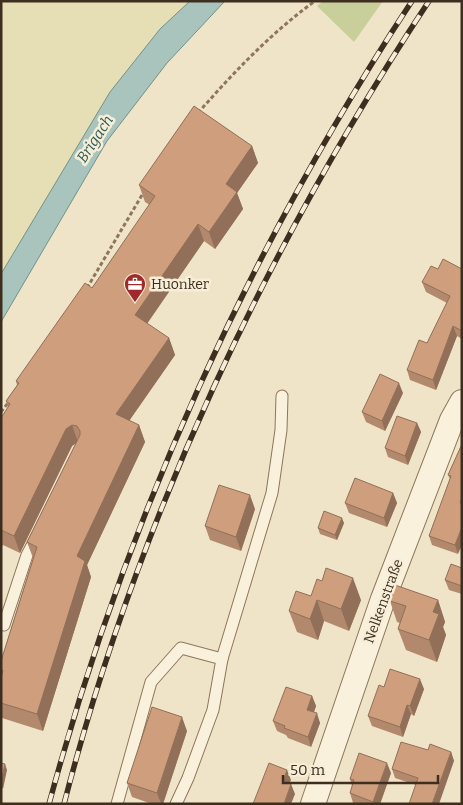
<svg xmlns="http://www.w3.org/2000/svg" width="463" height="805" font-family="Bitter,serif">
  <rect width="100%" height="100%" fill="#f0e4c8"/>
  <!-- farmland -->
  <path fill="#e6deb5" d="M1,1H190L160,29L110,92L1,274Z"/>
  <!-- green -->
  <path fill="#c9cf9b" d="M323,1H383L354,42L317,6Z"/>
  <!-- water -->
  <path fill="#a9c4bc" stroke="#6f938a" d="M190,1H225L167,63L107,141L1,322V274L110,92L160,29Z"/>
  <g fill="none" stroke-linecap="round" stroke-linejoin="round">
    <!-- service casing -->
    <g stroke="#8d765c" stroke-width="13">
      <g id="service">
        <path d="M4,625L27,555L37,536"/>
        <path d="M117,804L151,682L181,648L222,659L272,493L281,430L282,396"/>
        <path d="M176,804L188,778L213,710L222,659"/>
      </g>
    </g>
    <!-- minor casing -->
    <g stroke="#8d765c" stroke-width="26">
      <path id="minor" d="M313,804L383,599L452,420L462,402"/>
    </g>
    <!-- path -->
    <g stroke="#8d765c" stroke-width="3" stroke-dasharray="4 2.5" stroke-linecap="butt">
      <path d="M198,113C234,72 271,33 315,1"/>
      <path d="M87,288L145,190"/>
      <path d="M1,412L8,403"/>
    </g>
    <!-- service -->
    <use href="#service" stroke="#faf1dc" stroke-width="11"/>
    <!-- minor -->
    <use href="#minor" stroke="#faf1dc" stroke-width="24"/>
    <!-- rail casing -->
    <g stroke="#3d2e20" stroke-width="5.5">
      <g id="rail">
        <path d="M49,804C126,519 250,247 412,1"/>
        <path d="M64,804C138,519 267,246 429,1"/>
      </g>
    </g>
    <!-- rail -->
    <use href="#rail" stroke="#f7eed8" stroke-width="4" stroke-dasharray="11" stroke-linecap="butt"/>
  </g>
  <!-- wall -->
  <g fill="#b2896c">
    <path d="M252,146L258,163L237,193L243,209L215,249L204,241L147,324L169,338L175,355L129,421L139,425L145,442L87,565L91,577L43,731L2,718L1,661L33,558L27,542L76,443L72,446L20,553L3,545L1,548V418L8,407L6,401L17,385L16,381L92,288L150,205L145,202L139,185Z"/>
    <path d="M438,269H462V339L457,336L436,390L410,380L407,370L427,343L447,303L426,292L422,282Z"/>
    <path d="M403,393L385,431L366,422L362,412Z"/>
    <path d="M417,423L421,432L408,465L388,457L385,448Z"/>
    <path d="M462,444L458,554L432,545L429,536L450,479L448,475Z"/>
    <path d="M393,493L397,503L387,527L349,513L345,503Z"/>
    <path d="M255,509L241,551L210,540L205,526Z"/>
    <path d="M344,523L337,540L320,534L318,528Z"/>
    <path d="M462,568V594L449,590L445,580Z"/>
    <path d="M311,596L361,600L349,631L324,621L318,640L297,632L289,611Z"/>
    <path d="M438,600L445,622L443,627L446,635L437,662L406,650L398,629L400,623L397,622L390,601Z"/>
    <path d="M384,687L424,689L414,716L411,714L403,737L372,726L368,716Z"/>
    <path d="M312,696L316,706L314,712L320,723L311,747L288,738L286,735L277,731L273,721Z"/>
    <path d="M187,731L163,804H152L132,797L127,783Z"/>
    <path d="M428,750L451,752L454,761L416,785L395,778L392,769Z"/>
    <path d="M391,773L380,804H355L353,803L350,793L352,786L350,779Z"/>
  </g>
  <!-- shaded-wall -->
  <g fill="#916f58">
    <path d="M252,146L258,163L237,193L243,209L215,249L209,232L226,184Z"/>
    <path d="M198,224L204,241L141,332L135,315Z"/>
    <path d="M453,326L457,336L436,390L433,380Z"/>
    <path d="M169,338L175,355L122,431L116,414Z"/>
    <path d="M399,383L403,393L385,431L382,421Z"/>
    <path d="M417,423L421,432L408,465L405,456Z"/>
    <path d="M72,425L78,442L72,446L20,553L14,536L66,429Z"/>
    <path d="M139,425L145,442L87,565L91,577L43,731L37,714L77,556Z"/>
    <path d="M393,493L397,503L387,527L384,518Z"/>
    <path d="M250,495L255,509L241,551L236,537Z"/>
    <path d="M342,518L344,523L337,540L335,535Z"/>
    <path d="M462,527V545L458,554L455,545Z"/>
    <path d="M353,578L361,600L349,631L341,609Z"/>
    <path d="M317,600L324,621L318,640L310,619Z"/>
    <path d="M438,600L445,622L443,627L446,635L437,662L429,640L433,612Z"/>
    <path d="M420,679L424,689L414,716L410,706Z"/>
    <path d="M312,696L316,706L311,720L307,710Z"/>
    <path d="M407,705L411,714L403,737L400,727Z"/>
    <path d="M317,713L320,723L311,747L308,737Z"/>
    <path d="M182,717L187,731L163,804H161L157,793Z"/>
    <path d="M451,752L454,761L439,804H432Z"/>
    <path d="M387,763L391,773L380,804H374L373,802Z"/>
    <path d="M5,764L7,770L3,789L1,786V782Z"/>
    <path d="M287,770L291,780L286,790L283,781Z"/>
    <path d="M291,784L295,794L291,804H284Z"/>
  </g>
  <!-- building -->
  <g fill="#cf9f7d" stroke="#916f58">
    <path d="M194,106L252,146L226,184L237,192L209,232L198,224L135,315L169,338L116,414L139,425L77,556L85,561L37,714L1,703V678L3,670L1,672V661L37,547L27,542L80,435V431L77,426L72,425L66,429L14,536L1,530V418L10,404L6,401L19,383L16,381L85,283L92,288L155,196L139,185Z"/>
    <path d="M443,259L462,269V331L453,326L433,380L407,370L419,340L427,343L450,296L422,282L431,266L438,269Z"/>
    <path d="M380,374L399,383L382,421L362,412Z"/>
    <path d="M397,416L417,423L405,456L385,448Z"/>
    <path d="M462,444V497L460,503H462V527L455,545L429,536L451,476L448,475Z"/>
    <path d="M355,478L393,493L384,518L345,503Z"/>
    <path d="M219,485L250,495L236,537L205,526Z"/>
    <path d="M324,511L342,518L335,535L318,528Z"/>
    <path d="M451,564L462,568V586L445,580Z"/>
    <path d="M326,568L353,578L341,609L317,600L310,619L289,611L296,591L311,596L317,579L322,581Z"/>
    <path d="M395,585L438,600L433,612L439,614L429,640L398,629L406,606L390,601Z"/>
    <path d="M390,669L420,679L410,706L407,705L400,727L368,716L379,685L384,687Z"/>
    <path d="M286,687L312,696L307,710L317,713L308,737L284,728L285,726L273,721Z"/>
    <path d="M152,707L182,717L157,793L127,783Z"/>
    <path d="M401,742L428,750L430,744L451,752L432,804H409L418,778L392,769Z"/>
    <path d="M359,753L387,763L373,802L350,793L354,780L350,779Z"/>
    <path d="M1,763L5,764L1,782Z"/>
    <path d="M269,763L287,770L283,781L291,784L284,804H253Z"/>
  </g>
  <!-- icons -->
  <defs>
    <g id="office-pin" transform="scale(1.125)"><path d="M0 17L-7.5 6A9.5 9.5 0 1 1 7.5 6Z" fill="#9e2a2b" stroke="#f7eed8"/><path d="M-6-3h4V-5.5h4V-3h4V5H-6ZM-1-4.5V-3h2v-1.5ZM-6 0V1H6V0Z" fill="#fff"/></g>
  </defs>
  <g fill-rule="evenodd">
    <use href="#office-pin" x="135" y="284"/>
  </g>
  <g text-anchor="middle" stroke-width="5" stroke-linejoin="round" paint-order="stroke">
    <!-- poi labels -->
    <g font-size="14" fill="#3d2e20" stroke="#f7eed8" text-anchor="start">
      <text x="151" y="289">Huonker</text>
    </g>
    <!-- street labels -->
    <g font-size="14" fill="#3d2e20" stroke="#f7eed8">
      <text transform="translate(383 601) rotate(-70)" y="5">Nelkenstraße</text>
    </g>
    <!-- water labels -->
    <g font-size="15" font-style="italic" fill="#2f5d5a" stroke="#f7eed8">
      <text transform="translate(95 139) rotate(-57)" y="5">Brigach</text>
    </g>
  </g>
  <!-- border -->
  <rect width="463" height="805" fill="none" stroke="#3d2e20" stroke-width="5"/>
  <!-- scale -->
  <path d="M283 775v8h155v-8" fill="none" stroke="#3d2e20" stroke-width="2.5"/>
  <text x="290" y="775" font-size="15" fill="#3d2e20" stroke="#f7eed8" stroke-width="4" paint-order="stroke">50 m</text>
</svg>
